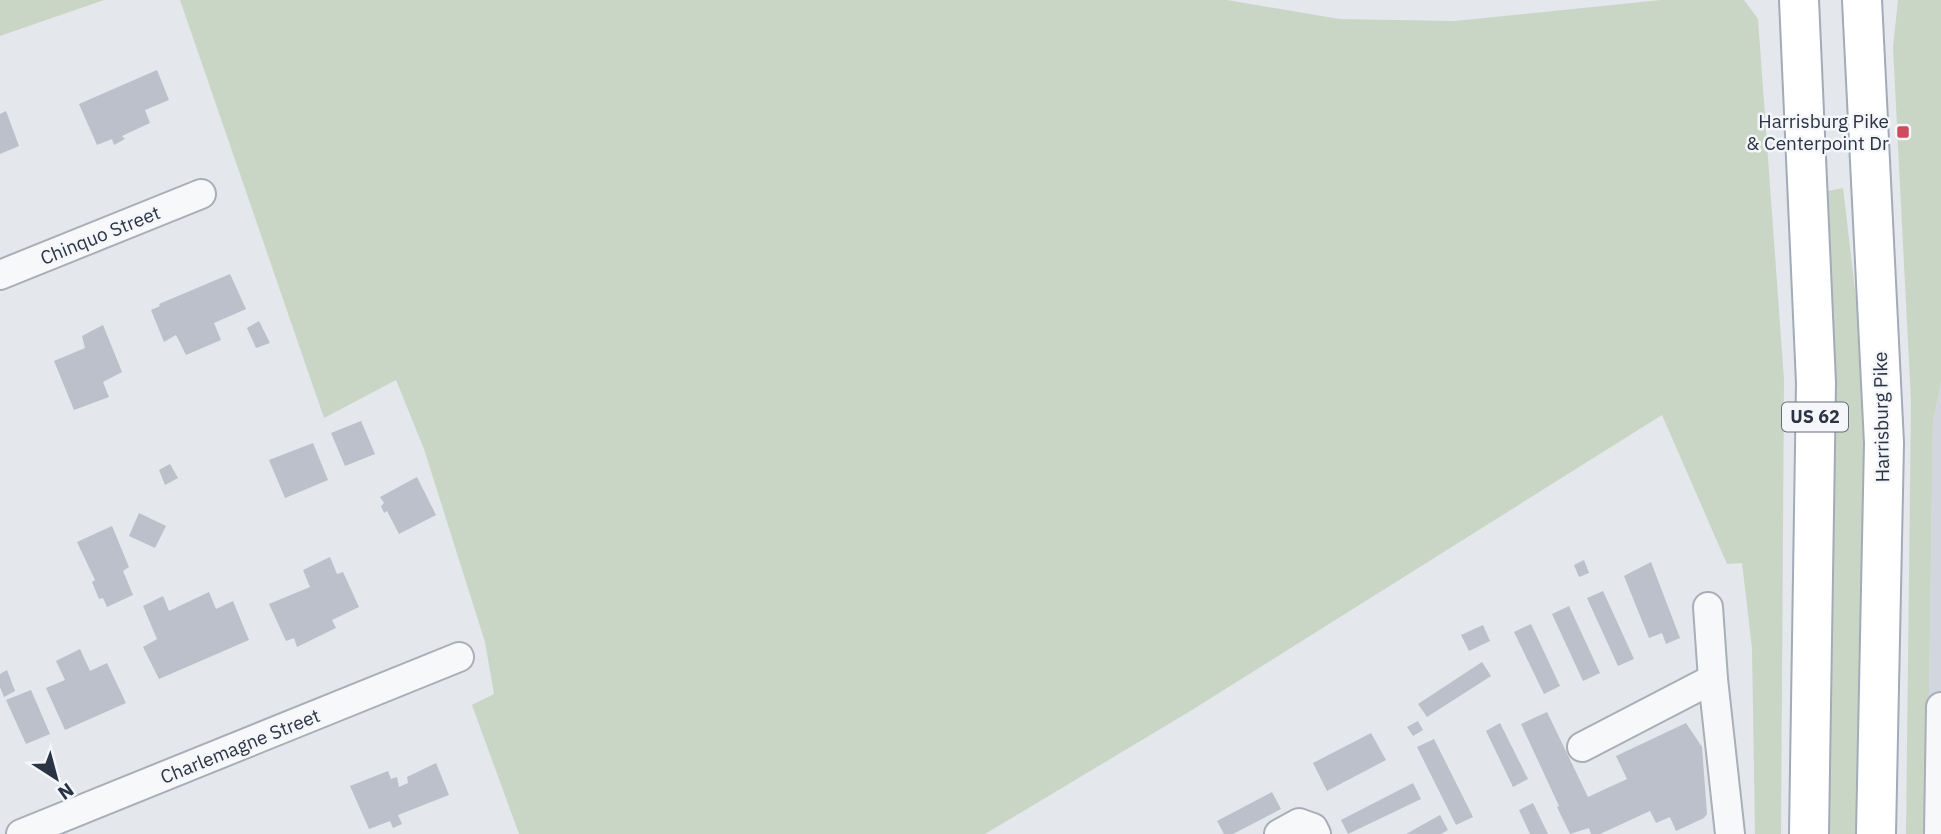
<svg xmlns="http://www.w3.org/2000/svg" width="1941" height="834" font-family="'IBM Plex Sans',sans-serif">
  <rect width="100%" height="100%" fill="#e4e7ec"/>
  <!-- built -->
  <path fill="#d2d6de" d="M1941,382V834H1927L1933,422Z"/>
  <!-- green -->
  <g fill="#c9d6c5">
    <path d="M0,0H104L0,36Z"/>
    <path d="M180,0H1227L1339,19L1455,21L1661,0H1744L1758,19L1784,380L1781,834H1755L1752,648L1742,563L1727,564L1662,415L1192,710L985,834H519L472,705L494,694L485,642L424,449L396,380L324,418Z"/>
    <path d="M1898,0H1941V382L1933,422L1927,834H1906L1911,402L1893,47Z"/>
    <path d="M1843,188L1866,382L1859,834H1828L1835,382L1828,191Z"/>
  </g>
  <!-- building -->
  <g fill="#bbc0ca">
    <path d="M157,70L169,100L145,110L150,123L122,136L125,139L114,145L112,139L97,145L79,104Z"/>
    <path d="M6,111L19,146L0,154V114Z"/>
    <path d="M230,274L246,309L214,323L221,340L186,355L176,335L164,342L151,310L160,306L159,304Z"/>
    <path d="M259,321L270,343L256,348L247,328Z"/>
    <path d="M103,325L122,372L103,382L109,397L74,410L54,361L85,348L82,336Z"/>
    <path d="M361,421L375,454L345,466L331,433Z"/>
    <path d="M313,443L328,480L285,498L269,460Z"/>
    <path d="M170,464L178,478L165,485L159,470Z"/>
    <path d="M417,477L436,515L399,534L387,511L384,513L381,506L384,503L380,497Z"/>
    <path d="M139,513L166,526L155,548L129,536Z"/>
    <path d="M112,526L129,567L123,571L133,595L107,607L103,598L99,599L92,582L95,580L77,542Z"/>
    <path d="M330,557L337,574L343,572L359,607L332,620L336,628L297,647L294,638L286,641L269,604L310,587L303,570Z"/>
    <path d="M1584,560L1589,573L1579,577L1574,565Z"/>
    <path d="M1651,562L1680,638L1666,644L1662,633L1649,638L1624,576Z"/>
    <path d="M1603,591L1634,659L1618,666L1587,598Z"/>
    <path d="M209,592L216,609L233,601L249,640L159,679L143,647L157,639L143,606L163,596L169,611Z"/>
    <path d="M1569,606L1600,673L1583,681L1552,614Z"/>
    <path d="M1531,624L1560,686L1544,694L1514,632Z"/>
    <path d="M1483,625L1490,641L1469,651L1461,635Z"/>
    <path d="M80,649L90,671L107,663L126,703L65,730L46,688L65,680L56,661Z"/>
    <path d="M1482,662L1491,676L1427,717L1418,704Z"/>
    <path d="M7,670L15,691L4,697L0,687V674Z"/>
    <path d="M31,690L50,734L26,744L6,700Z"/>
    <path d="M1547,712L1588,797L1627,779L1616,756L1686,723L1702,747L1707,814L1704,818L1676,831L1670,817L1656,823L1650,811L1600,834H1591L1589,828L1570,834L1557,807L1559,806L1521,724Z"/>
    <path d="M1418,721L1423,730L1413,736L1407,727Z"/>
    <path d="M1500,723L1528,779L1513,787L1486,731Z"/>
    <path d="M1371,733L1386,760L1327,791L1313,763Z"/>
    <path d="M1434,739L1473,817L1456,825L1417,747Z"/>
    <path d="M436,763L449,795L398,815L402,824L393,828L390,821L369,829L350,786L388,771L391,779L397,777L399,787L408,783L407,777Z"/>
    <path d="M1413,783L1421,799L1348,834L1341,820Z"/>
    <path d="M1272,792L1281,809L1233,834H1224L1217,821Z"/>
    <path d="M1533,803L1548,834H1530L1519,810Z"/>
    <path d="M1440,815L1448,830L1441,834H1406Z"/>
  </g>
  <g fill="none" stroke-linecap="round" stroke-linejoin="round">
    <!-- street casing -->
    <g stroke="#a9aeb7" stroke-width="32">
      <g id="street">
        <path d="M0,275L201,194"/>
        <path d="M1708,607L1713,679L1730,834"/>
        <path d="M1582,747L1713,679"/>
        <path d="M21,834L459,657"/>
        <path d="M1279,834L1299,823L1313,828L1316,834"/>
        <path d="M1939,834L1941,707"/>
      </g>
    </g>
    <!-- primary casing -->
    <g stroke="#a3abb8" stroke-width="42">
      <g id="primary">
        <path d="M1799,0L1816,383L1809,834"/>
        <path d="M1862,0L1884,443L1876,834"/>
      </g>
    </g>
    <!-- street -->
    <use href="#street" stroke="#f7f8fa" stroke-width="28"/>
    <!-- primary -->
    <use href="#primary" stroke="#fff" stroke-width="38"/>
  </g>
  <!-- markers -->
  <rect fill="#d1495b" stroke="#f4f6f9" stroke-width="2.5" x="1896" y="125" width="14" height="14" rx="3.5"/>
  <g text-anchor="middle" stroke-width="5" stroke-linejoin="round" paint-order="stroke">
    <!-- shield labels -->
    <rect fill="#f4f6f9" stroke="#676e7b" stroke-width="2" x="1782" y="402.5" width="66" height="29" rx="5"/>
    <g font-size="18" font-weight="bold" fill="#2b3445">
      <text x="1815" y="423">US 62</text>
    </g>
    <!-- poi labels -->
    <g font-size="19" fill="#2b3445" stroke="#f4f6f9" text-anchor="end">
      <text x="1889" y="128">Harrisburg Pike<tspan x="1889" dy="22">&amp; Centerpoint Dr</tspan></text>
    </g>
    <!-- street labels -->
    <g font-size="19" fill="#2b3445" stroke="#f4f6f9">
      <text transform="translate(100 235) rotate(-22)" y="7">Chinquo Street</text>
      <text transform="translate(1881 417) rotate(-91)" y="7">Harrisburg Pike</text>
      <text transform="translate(240 746) rotate(-22)" y="7">Charlemagne Street</text>
    </g>
  </g>
  <!-- north arrow -->
  <g transform="translate(56 778) rotate(144)" stroke="#f4f6f9" stroke-width="5" paint-order="stroke">
  <path d="M0-5L12 26L0 18L-12 26Z" fill="#2b3445"/>
  <text y="-10" font-size="19" font-weight="bold" text-anchor="middle" fill="#2b3445">N</text>
  </g>
</svg>
